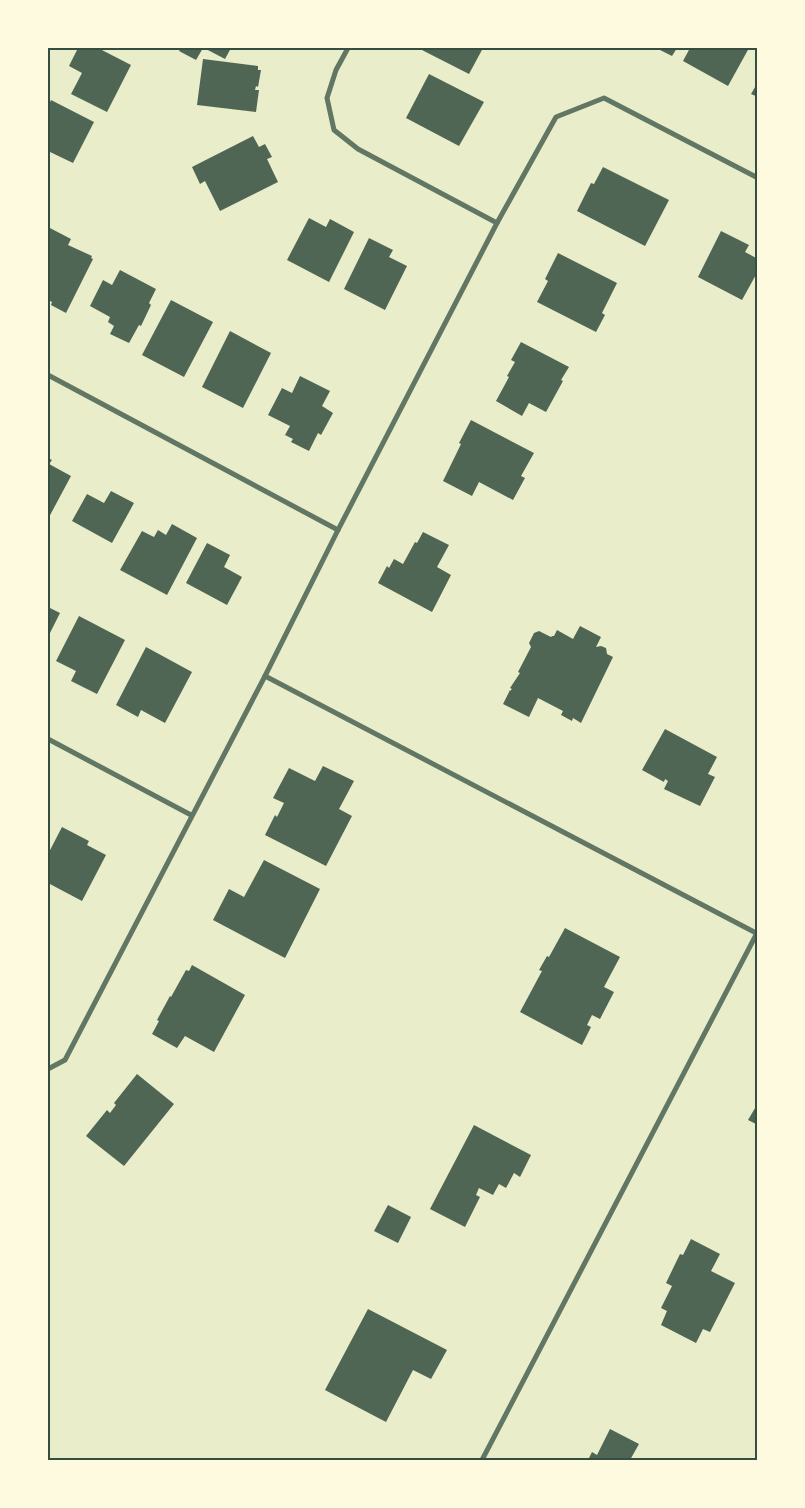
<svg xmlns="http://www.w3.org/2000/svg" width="805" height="1508" font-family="Helvetica,sans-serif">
  <rect width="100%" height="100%" fill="#e9edc9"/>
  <!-- building -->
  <g fill="#4f6655">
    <path d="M78,48H98L131,65L107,112L71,94L82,73L69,66Z"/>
    <path d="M181,48H203L196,60L179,51Z"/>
    <path d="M204,48H231L225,59Z"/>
    <path d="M418,48H483L469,74Z"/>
    <path d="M656,48H677L672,56Z"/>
    <path d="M690,48H749L728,86L683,61Z"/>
    <path d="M203,59L258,66V70H261L258,87L256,86L255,90H259L256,112L197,105Z"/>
    <path d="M429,74L484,102L459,146L406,118Z"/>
    <path d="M758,82V97L751,94Z"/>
    <path d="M51,100L94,122L73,163L48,151V107Z"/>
    <path d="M253,136L259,147L265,144L272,157L267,159L278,182L220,211L205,181L200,184L192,167Z"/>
    <path d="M603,167L669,200L645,246L577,211L591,183L594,184Z"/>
    <path d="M309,218L326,227L330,219L354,232L329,282L287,260Z"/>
    <path d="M48,227L71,239L68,245L92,256L91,258L93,259L66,313L51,305L52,302L48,300Z"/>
    <path d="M721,231L749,245L745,252L758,259V271L742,300L698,277Z"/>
    <path d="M369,238L393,250L389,257L407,266L385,310L344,289Z"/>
    <path d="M558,253L617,283L602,313L605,315L596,332L537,302L548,281L545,279Z"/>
    <path d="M120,270L156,289L149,303L151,305L141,326L139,325L129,343L110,334L114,326L108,322L110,317L90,306L103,280L112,285Z"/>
    <path d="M171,300L213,322L184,377L142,355Z"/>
    <path d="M230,331L271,353L243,408L202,387Z"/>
    <path d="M521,342L569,367L561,380L563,381L546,412L529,403L522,416L496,401L509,377L507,376L515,362L511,360Z"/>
    <path d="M300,376L330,391L322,406L333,413L321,435L318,433L309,451L291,442L293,439L285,435L290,426L268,415L282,388L292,393Z"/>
    <path d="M471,420L534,453L521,476L525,478L513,500L479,482L472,496L443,481L461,444L459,443Z"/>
    <path d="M48,458L52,460L49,464L71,476L48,519Z"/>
    <path d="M111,491L134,503L112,543L72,521L87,494L104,503Z"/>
    <path d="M172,524L197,538L167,595L120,570L142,531L154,537L158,530L166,535Z"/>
    <path d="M423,532L449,545L437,567L451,575L432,612L378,583L387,566L389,568L394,559L403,564L415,542L417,543Z"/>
    <path d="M207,543L230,555L224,567L242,577L227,605L186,583Z"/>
    <path d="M48,607L60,613L48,637Z"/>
    <path d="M79,616L125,640L97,694L71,681L76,671L56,661Z"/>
    <path d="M580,626L601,637L596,647L601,646L606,648L607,654L613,657L581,723L573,718L572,721L561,715L563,711L538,698L529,717L503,704L510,690V691L512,689L510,688L520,673L518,672L531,647L529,643L534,633L539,631L551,637L552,636H554L557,630L573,639Z"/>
    <path d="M146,647L192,672L165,723L141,710L138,717L116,705Z"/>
    <path d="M665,729L717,757L708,774L715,777L700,806L664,789L668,781L665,779L664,782L642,770Z"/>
    <path d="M323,766L354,781L339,809L352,816L326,866L265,835L275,815L277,817L284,803L273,798L289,768L315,781Z"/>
    <path d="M62,827L89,841L87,845L106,855L82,901L48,883V854Z"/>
    <path d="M264,860L320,889L285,958L213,920L229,889L244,897Z"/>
    <path d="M565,928L620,957L604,987L614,992L600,1019L592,1015L587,1025L591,1027L582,1045L520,1012L542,971L539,970L547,956L549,957Z"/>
    <path d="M192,965L245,995L214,1052L185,1036L177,1048L152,1034L159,1021L157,1020L170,996L171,997L186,970L189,971Z"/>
    <path d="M137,1074L174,1104L124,1166L86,1136L107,1110L110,1113L116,1105L114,1103Z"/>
    <path d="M758,1103V1125L748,1120Z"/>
    <path d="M474,1125L531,1155L520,1177L514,1173L506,1188L499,1184L493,1195L479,1188L476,1195L480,1197L465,1227L430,1209Z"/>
    <path d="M388,1205L411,1217L398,1243L374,1231Z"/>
    <path d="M691,1239L720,1254L711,1271L735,1283L710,1332L703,1329L696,1343L661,1325L667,1311L661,1308L672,1286L666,1283L680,1254L683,1255Z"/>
    <path d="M368,1309L447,1350L431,1379L413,1370L386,1422L325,1390Z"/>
    <path d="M610,1429L639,1444L630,1460H588L592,1452L597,1455Z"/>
  </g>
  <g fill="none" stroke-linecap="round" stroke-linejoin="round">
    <!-- minor -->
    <g stroke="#617663" stroke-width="5">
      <path d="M348,48L336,70L327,98L334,130L358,149L497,223"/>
      <path d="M48,375L338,530"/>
      <path d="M265,676L758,934"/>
      <path d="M48,739L191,815"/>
      <path d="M48,1069L65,1060L265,676L338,530L497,223L556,117L604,98L758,178"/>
      <path d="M482,1460L757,933"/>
    </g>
  </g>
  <!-- border -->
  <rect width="805" height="1508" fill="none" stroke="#fefae0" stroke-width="98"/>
  <rect x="49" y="49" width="707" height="1410" fill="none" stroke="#344e41" stroke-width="2"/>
</svg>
